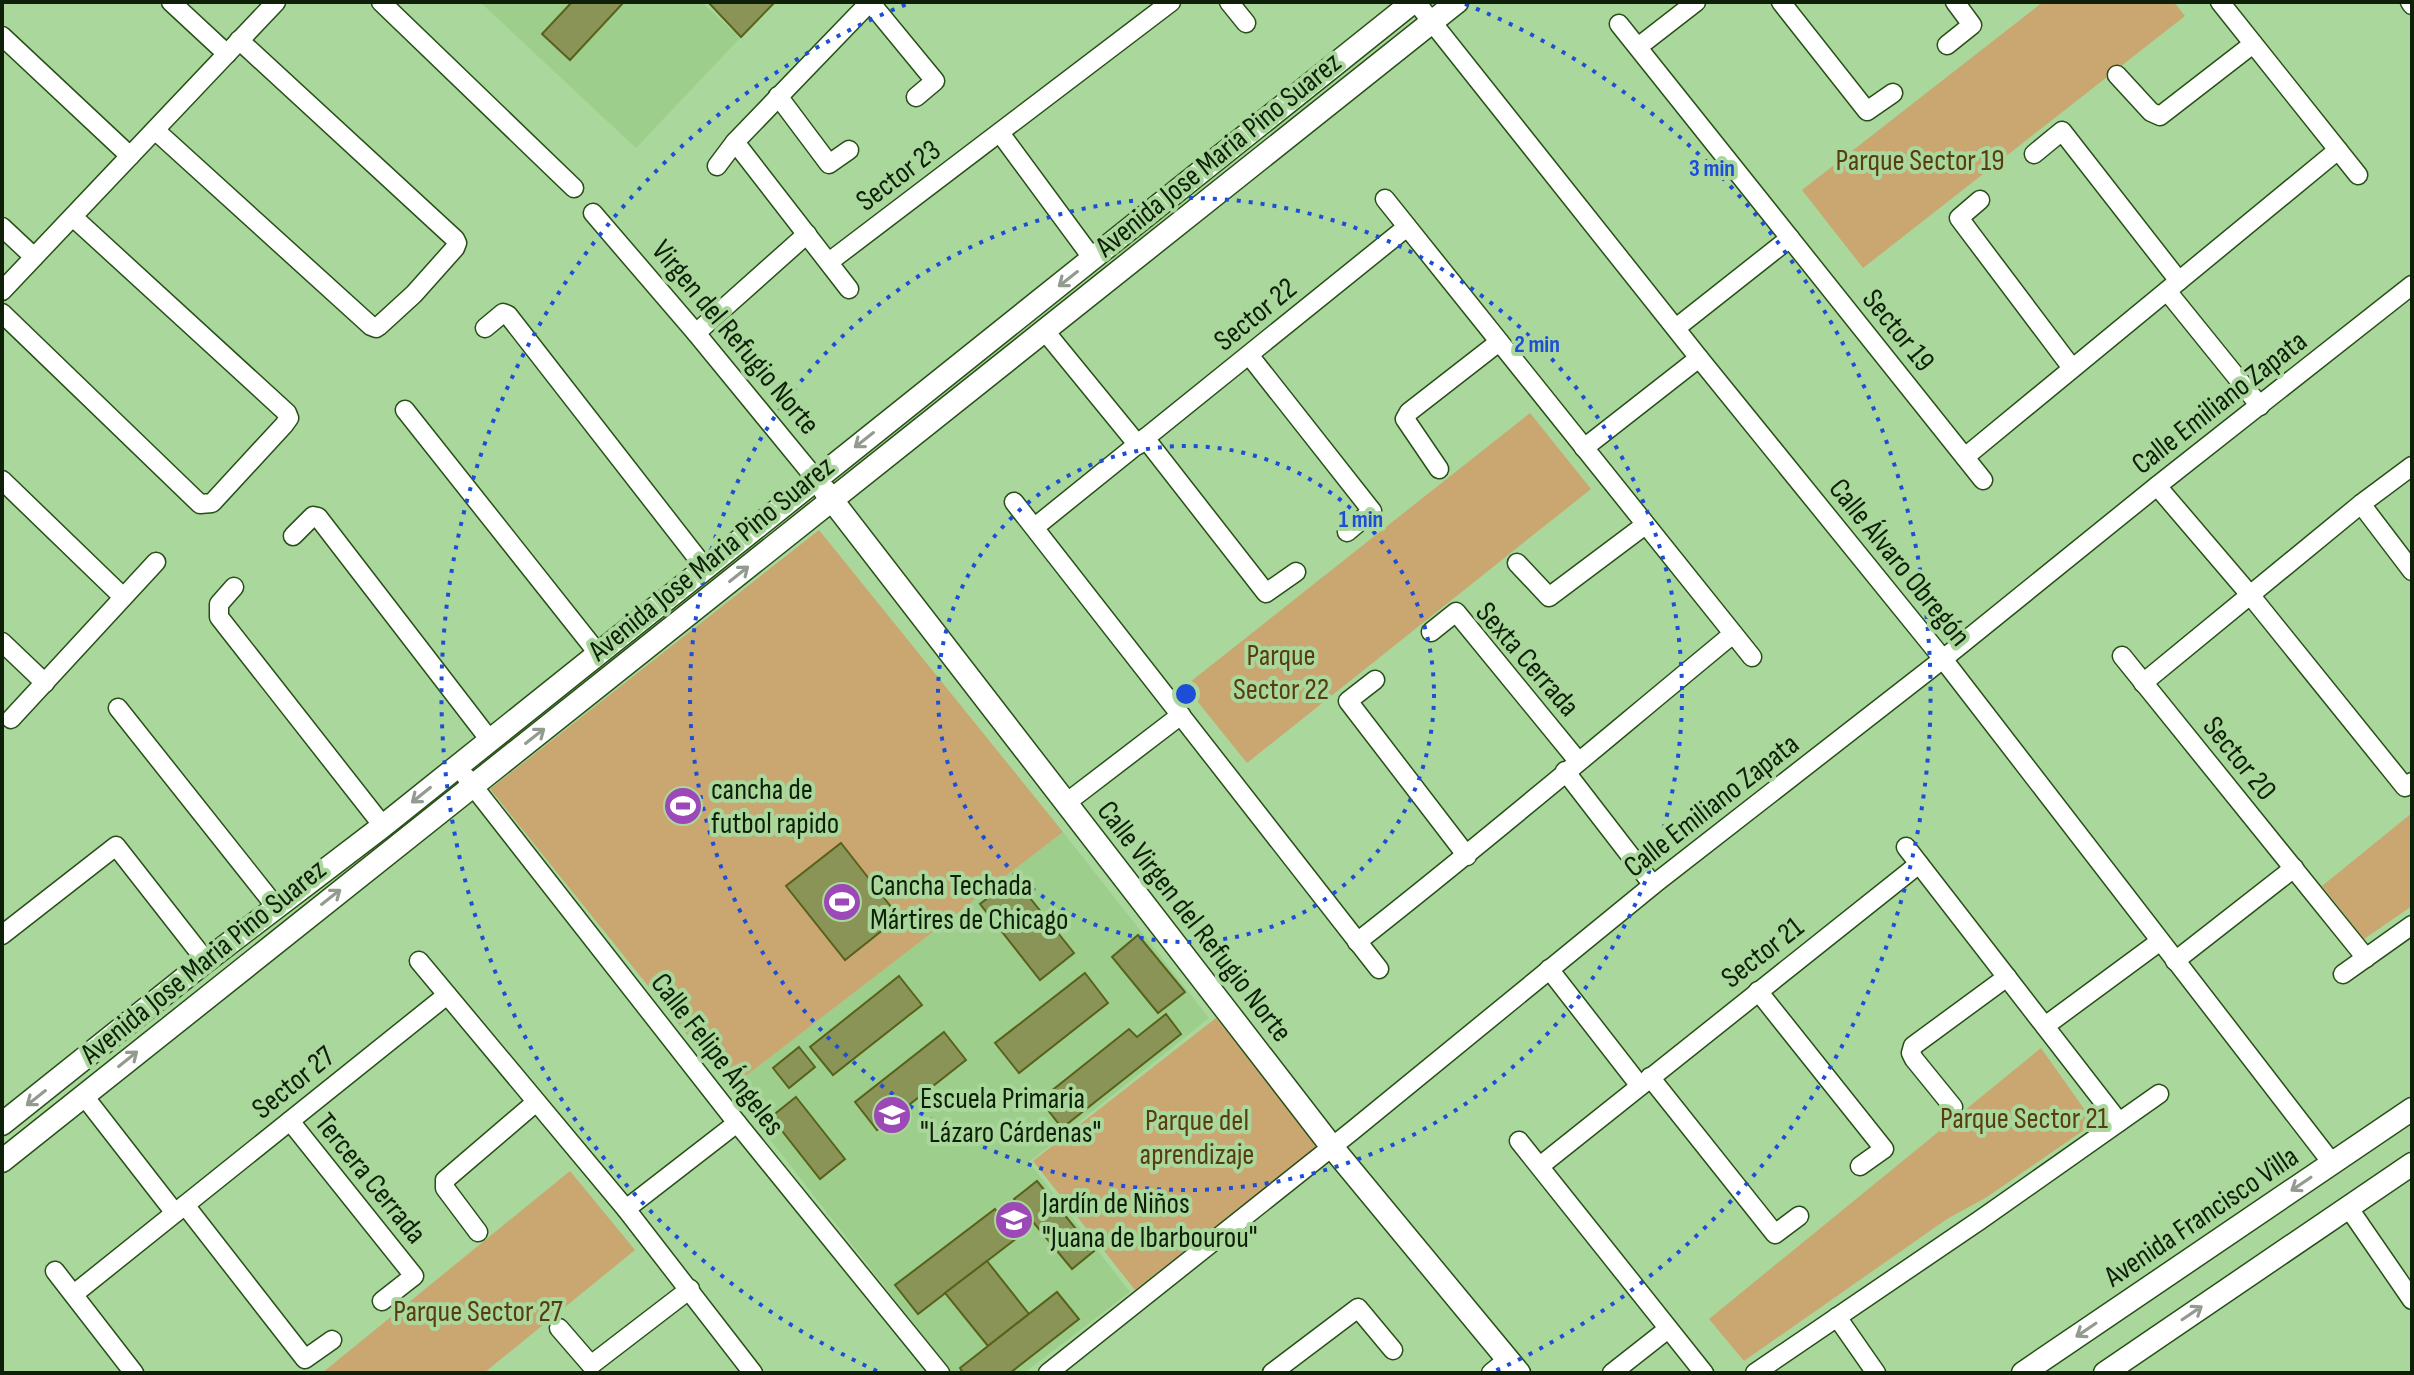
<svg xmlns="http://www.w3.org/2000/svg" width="2414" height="1375" font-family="'Sofia Sans Condensed',sans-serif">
  <rect width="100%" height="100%" fill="#aad79b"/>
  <!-- built -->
  <g fill="#9ece8c">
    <path d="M480,2H702L740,38L636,148Z"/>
    <path d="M1063,832L1209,1018L1029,1162L1130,1292L1024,1373H952L730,1088Z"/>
  </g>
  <!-- green -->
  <g fill="#caa771">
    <path d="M2043,2H2174L2185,16L1863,268L1802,190Z"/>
    <path d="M1530,413L1591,489L1247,763L1185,686Z"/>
    <path d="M819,530L1063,832L730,1088L490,789Z"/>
    <path d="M2412,813V906L2364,939L2322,886Z"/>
    <path d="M1216,1018L1318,1146L1135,1290L1033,1161Z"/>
    <path d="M2041,1048L2094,1123L1987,1197L1947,1219L1744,1361L1709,1319Z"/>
    <path d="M570,1171L635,1250L484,1373H322Z"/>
  </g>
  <!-- building -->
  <g fill="#899456" stroke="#58621b" stroke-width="2">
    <path d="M572,2H624L570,60L542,34Z"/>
    <path d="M708,2H775L741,37Z"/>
    <path d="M841,843L899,917L845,960L786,886Z"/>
    <path d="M1014,878L1074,953L1040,980L980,904Z"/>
    <path d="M1138,935L1185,992L1158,1013L1112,957Z"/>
    <path d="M1085,973L1108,1003L1019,1073L995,1043Z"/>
    <path d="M899,976L922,1005L833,1075L810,1047Z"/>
    <path d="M1166,1014L1181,1034L1062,1128L1040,1100L1129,1029L1137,1037Z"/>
    <path d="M944,1032L966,1060L877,1130L855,1102Z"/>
    <path d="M799,1047L815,1067L789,1088L773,1068Z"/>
    <path d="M796,1097L845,1159L820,1179L771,1117Z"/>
    <path d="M1037,1181L1094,1251L1072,1269L1014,1199Z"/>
    <path d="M995,1209L1017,1238L918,1314L895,1285Z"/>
    <path d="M987,1261L1029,1314L988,1346L945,1293Z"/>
    <path d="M1057,1292L1079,1319L1010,1373H963L960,1368Z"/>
  </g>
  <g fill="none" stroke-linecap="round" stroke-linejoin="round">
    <!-- minor casing -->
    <g stroke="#284f18" stroke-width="21">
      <g id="minor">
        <path d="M171,2L227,54"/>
        <path d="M381,2L574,188"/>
        <path d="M870,2L935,81L916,97"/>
        <path d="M1229,2L1246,23"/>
        <path d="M1416,2L1699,358L1943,659L2332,1163"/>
        <path d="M1781,2L1867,111L1893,93"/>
        <path d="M2220,2L2358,175"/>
        <path d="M2410,2L2412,5"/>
        <path d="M1619,24L1983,480"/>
        <path d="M2,36L130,156"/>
        <path d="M1947,45L1972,25L1955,2"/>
        <path d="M1638,47L1696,2"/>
        <path d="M2117,75L2151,112L2160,116L2253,44"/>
        <path d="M778,96L829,164L849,150"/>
        <path d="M155,130L371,326L376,328L379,326L414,294L455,248L457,243L455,239L239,40"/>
        <path d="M1000,133L1093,259"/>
        <path d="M735,142L849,289"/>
        <path d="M2034,154L2062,131L2179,281"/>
        <path d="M717,166L735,142L870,2"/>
        <path d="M1385,199L1752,657"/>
        <path d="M1980,200L1959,218L2072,368"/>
        <path d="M593,213L696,333L815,478"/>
        <path d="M2,227L34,257"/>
        <path d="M829,262L1171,2"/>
        <path d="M2,291L276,2"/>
        <path d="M2167,291L2260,406"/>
        <path d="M2,313L200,504L212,503L284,425L289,418L287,413L73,217"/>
        <path d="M485,328L503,313L508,315L705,568"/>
        <path d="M1676,328L1790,238"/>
        <path d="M1044,330L1138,445"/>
        <path d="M696,333L807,234"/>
        <path d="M1249,355L1372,511L1347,532"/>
        <path d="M405,410L597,652"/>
        <path d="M1145,438L1266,593L1296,572"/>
        <path d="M1584,448L1699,358"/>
        <path d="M1965,457L2338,150"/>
        <path d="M1439,469L1405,419L1409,412L1499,342"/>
        <path d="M2,480L123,597"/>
        <path d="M2157,486L2251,596L2405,787L2412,782"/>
        <path d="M1014,502L1379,969"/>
        <path d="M2361,504L2412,571"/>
        <path d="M1035,527L1407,227"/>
        <path d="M293,536L313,516L318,517L489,739"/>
        <path d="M1517,563L1549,597L1645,525"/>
        <path d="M234,587L219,604V617L383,826"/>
        <path d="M1431,632L1456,612L1578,761"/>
        <path d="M2,642L45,683"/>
        <path d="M2122,656L2366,958"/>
        <path d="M1375,680L1348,701L1467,856"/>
        <path d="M2143,683L2361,504L2412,466"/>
        <path d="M118,708L276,907"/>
        <path d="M11,719L156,562"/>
        <path d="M1565,771L1653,885"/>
        <path d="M466,777L737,1123L940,1373"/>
        <path d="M1066,803L1181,715"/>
        <path d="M1906,847L2119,1122"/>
        <path d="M2,935L116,846L206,961"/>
        <path d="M1357,942C1485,842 1608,737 1733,634"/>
        <path d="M419,961L626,1209L753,1373"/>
        <path d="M2175,961L2294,868"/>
        <path d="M1549,969L1640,1086"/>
        <path d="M2343,974L2412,925"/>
        <path d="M1758,991L1884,1149L1860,1166"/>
        <path d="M2045,1026L2159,942"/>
        <path d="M1650,1077L1775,1234L1799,1216"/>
        <path d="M84,1096L175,1213"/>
        <path d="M1953,1107L1914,1059L1911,1053L1913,1046L2007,977"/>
        <path d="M290,1121L414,1276L382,1301"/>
        <path d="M1519,1141L1704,1373"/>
        <path d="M1540,1166L1919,864"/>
        <path d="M185,1205L305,1359L332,1340"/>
        <path d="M2348,1207L2412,1300"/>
        <path d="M626,1209L737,1123"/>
        <path d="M478,1232L445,1188V1180L535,1103"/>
        <path d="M55,1271L134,1373"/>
        <path d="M74,1294L447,995"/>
        <path d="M1837,1317L1876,1373"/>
        <path d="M559,1328L591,1365L690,1289"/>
        <path d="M1048,1373L1352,1131L1653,885L1943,659L2157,486L2412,285"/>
        <path d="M1272,1373L1358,1308L1393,1350"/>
        <path d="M1491,1373L1508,1359"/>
        <path d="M1612,1373L1668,1329"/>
        <path d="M1755,1373L1980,1220L2159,1094"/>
      </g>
    </g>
    <!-- tertiary casing -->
    <g stroke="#284f18" stroke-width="25">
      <g id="tertiary">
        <path d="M825,491L1332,1147L1519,1373"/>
        <path d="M2,1124L206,961L383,826L1413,2"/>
        <path d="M2,1161L1457,2"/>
        <path d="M2023,1373L2412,1109"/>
        <path d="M2105,1373L2412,1164"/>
      </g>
    </g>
    <!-- minor -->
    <use href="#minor" stroke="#fff" stroke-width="18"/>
    <!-- tertiary -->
    <use href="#tertiary" stroke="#fff" stroke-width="22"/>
  </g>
  <!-- one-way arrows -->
  <defs><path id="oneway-shaft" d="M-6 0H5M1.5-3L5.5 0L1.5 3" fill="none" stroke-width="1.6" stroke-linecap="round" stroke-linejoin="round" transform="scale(2)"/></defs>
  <g stroke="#939b90">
    <use href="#oneway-shaft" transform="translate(1068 279) rotate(142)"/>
    <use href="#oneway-shaft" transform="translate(864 440) rotate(142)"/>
    <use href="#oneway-shaft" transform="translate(739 574) rotate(-39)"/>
    <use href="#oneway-shaft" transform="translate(535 736) rotate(-38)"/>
    <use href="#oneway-shaft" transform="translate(421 795) rotate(141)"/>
    <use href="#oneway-shaft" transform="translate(331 897) rotate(-38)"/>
    <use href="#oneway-shaft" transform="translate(128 1059) rotate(-39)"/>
    <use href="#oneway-shaft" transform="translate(36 1098) rotate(142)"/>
    <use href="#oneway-shaft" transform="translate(2301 1184) rotate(146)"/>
    <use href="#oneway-shaft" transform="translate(2192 1313) rotate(-34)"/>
    <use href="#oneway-shaft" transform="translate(2086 1330) rotate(146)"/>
  </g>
  <!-- distance rings -->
  <g fill="none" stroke="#1d4ed8" stroke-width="4" stroke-dasharray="4 8">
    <circle cx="1186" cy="694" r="248"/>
    <circle cx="1186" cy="694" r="496"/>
    <path d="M877 1371A744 744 0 0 1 907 4M1465 4A744 744 0 0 1 1495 1371"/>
  </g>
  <!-- icons -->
  <defs>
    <g id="stadium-disc" transform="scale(2)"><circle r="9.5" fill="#9c48b6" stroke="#aad79b"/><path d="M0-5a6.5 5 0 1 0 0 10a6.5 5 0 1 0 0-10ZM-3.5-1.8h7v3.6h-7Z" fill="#fff"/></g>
    <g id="school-disc" transform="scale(2)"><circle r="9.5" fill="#9c48b6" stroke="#aad79b"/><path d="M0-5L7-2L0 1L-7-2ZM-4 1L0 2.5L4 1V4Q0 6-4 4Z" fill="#fff"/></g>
  </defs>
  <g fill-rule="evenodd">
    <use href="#stadium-disc" x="683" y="806"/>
    <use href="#stadium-disc" x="842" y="902"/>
    <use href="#school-disc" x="892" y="1115"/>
    <use href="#school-disc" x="1014" y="1220"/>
  </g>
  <g text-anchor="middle" stroke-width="8" stroke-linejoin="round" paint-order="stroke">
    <!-- street labels -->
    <g font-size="30" fill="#0f2009" stroke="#aad79b">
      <text transform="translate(1218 154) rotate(-39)" y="10">Avenida Jose Maria Pino Suarez</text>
      <text transform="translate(898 175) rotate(-37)" y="10">Sector 23</text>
      <text transform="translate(1255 314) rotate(-39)" y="10">Sector 22</text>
      <text transform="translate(1899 330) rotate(51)" y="10">Sector 19</text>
      <text transform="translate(736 337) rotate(50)" y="10">Virgen del Refugio Norte</text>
      <text transform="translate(2219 402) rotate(-38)" y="10">Calle Emiliano Zapata</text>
      <text transform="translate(711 558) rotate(-39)" y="10">Avenida Jose Maria Pino Suarez</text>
      <text transform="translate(1900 562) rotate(51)" y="10">Calle Álvaro Obregón</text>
      <text transform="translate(1528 659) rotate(49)" y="10">Sexta Cerrada</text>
      <text transform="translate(2240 758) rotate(51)" y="10">Sector 20</text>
      <text transform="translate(1711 805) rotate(-38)" y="10">Calle Emiliano Zapata</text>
      <text transform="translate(1195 921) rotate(52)" y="10">Calle Virgen del Refugio Norte</text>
      <text transform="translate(1762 952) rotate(-38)" y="10">Sector 21</text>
      <text transform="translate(203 961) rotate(-39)" y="10">Avenida Jose Maria Pino Suarez</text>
      <text transform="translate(718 1054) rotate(52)" y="10">Calle Felipe Ángeles</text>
      <text transform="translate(293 1082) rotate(-39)" y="10">Sector 27</text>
      <text transform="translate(371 1178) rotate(51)" y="10">Tercera Cerrada</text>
      <text transform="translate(2201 1216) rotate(-34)" y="10">Avenida Francisco Villa</text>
    </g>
    <!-- park labels -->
    <g font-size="30" fill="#573d10" stroke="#aad79b">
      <text x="1920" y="170">Parque Sector 19</text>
      <text x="1281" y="665">Parque<tspan x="1281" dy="34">Sector 22</tspan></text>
      <text x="2024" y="1128">Parque Sector 21</text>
      <text x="1197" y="1130">Parque del<tspan x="1197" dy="34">aprendizaje</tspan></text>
      <text x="478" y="1321">Parque Sector 27</text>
    </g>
    <!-- poi labels -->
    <g font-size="30" fill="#0f2009" stroke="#aad79b" text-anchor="start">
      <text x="711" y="799">cancha de<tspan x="711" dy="34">futbol rapido</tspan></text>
      <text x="870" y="895">Cancha Techada<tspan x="870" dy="34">Mártires de Chicago</tspan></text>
      <text x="920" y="1108">Escuela Primaria<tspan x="920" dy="34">"Lázaro Cárdenas"</tspan></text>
      <text x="1042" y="1213">Jardín de Niños<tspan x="1042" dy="34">"Juana de Ibarbourou"</tspan></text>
    </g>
  </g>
  <circle cx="1186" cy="694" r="12" fill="#1d4ed8" stroke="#aad79b" stroke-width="4"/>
  <g font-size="24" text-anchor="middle" font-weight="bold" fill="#1d4ed8" stroke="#aad79b" stroke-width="8" stroke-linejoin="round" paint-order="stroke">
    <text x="1712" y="176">3 min</text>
    <text x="1537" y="352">2 min</text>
    <text x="1361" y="527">1 min</text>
  </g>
  <!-- border -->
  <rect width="2414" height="1375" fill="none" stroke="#0f2009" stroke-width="8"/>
</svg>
